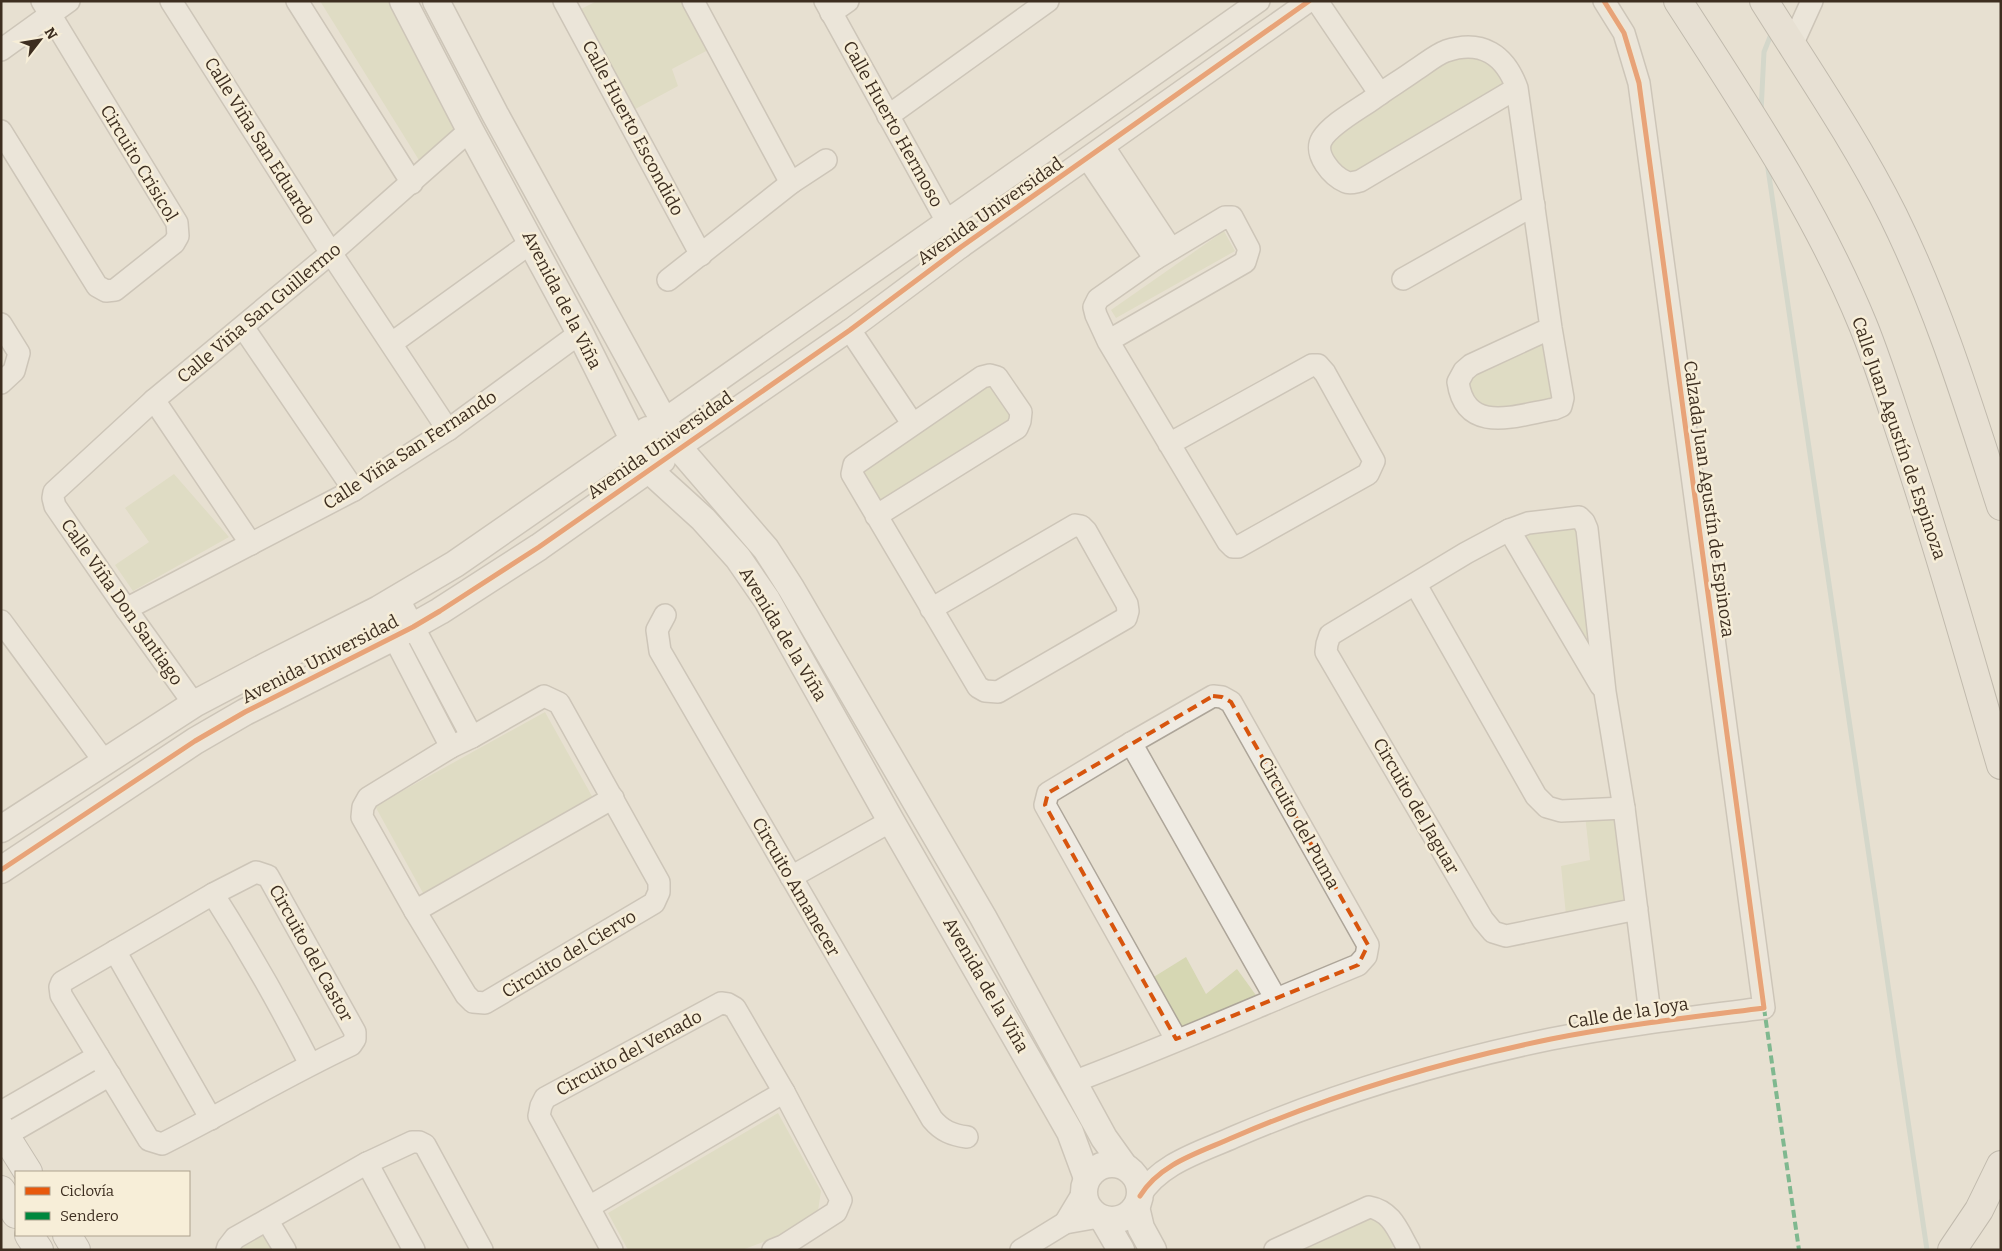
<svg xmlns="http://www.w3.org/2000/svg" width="2002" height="1251" font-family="Bitter,serif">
  <rect width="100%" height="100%" fill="#e7e0d1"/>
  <!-- green -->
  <g fill="#d6d7b3">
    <path d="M320,1H389L459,132L422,165Z"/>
    <path d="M597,1H685L710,49L672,69L678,86L628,113L577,11Z"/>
    <path d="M1483,52L1511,87L1346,178L1325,143L1446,55Z"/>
    <path d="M1224,231L1235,251L1116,318L1111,310Z"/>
    <path d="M1548,335L1559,403L1483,413L1468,405L1469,369Z"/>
    <path d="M987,381L1017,415L1014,427L876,511L856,467Z"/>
    <path d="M174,474L229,537L133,591L115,565L149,542L125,508Z"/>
    <path d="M1578,523L1600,677L1514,531Z"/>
    <path d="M545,712L593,798L423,893L375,806Z"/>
    <path d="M1620,811L1637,906L1566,915L1561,866L1590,860L1585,815Z"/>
    <path d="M1186,957L1206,994L1237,969L1258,998L1177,1031L1144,983Z"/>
    <path d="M778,1113L821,1191L818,1211L777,1237L742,1250H628L608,1213Z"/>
    <path d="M1373,1212L1399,1244L1387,1250H1289Z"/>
    <path d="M263,1234L272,1250H236Z"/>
  </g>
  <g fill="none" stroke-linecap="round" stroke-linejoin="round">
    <!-- stream -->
    <g stroke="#bcccc2" stroke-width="5">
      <path d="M1761,112L1764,52L1772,32"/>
      <path d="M1767,162L1927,1250"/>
    </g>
    <!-- minor casing -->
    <g stroke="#ada599" stroke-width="24">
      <g id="minor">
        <path d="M171,1L331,253L448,430"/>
        <path d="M297,1L412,183"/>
        <path d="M564,1L701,255"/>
        <path d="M693,1L791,183"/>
        <path d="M825,1L961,247"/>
        <path d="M1317,1L1380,94"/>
        <path d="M831,13L848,1"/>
        <path d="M1792,45L1812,1"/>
        <path d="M1,50L69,1"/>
        <path d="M1517,88L1360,181C1355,182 1350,184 1346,182C1332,176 1313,154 1322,139C1331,124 1359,109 1373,99C1386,89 1400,81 1414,71C1424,65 1435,55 1446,51C1482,39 1505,55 1517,88L1551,328L1563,398L1561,406L1554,409C1517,415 1466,436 1458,382L1464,371L1471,365L1551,328"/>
        <path d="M888,116L1048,1"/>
        <path d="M1,131L97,286L106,291L115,290L174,243L178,236L177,223L42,1"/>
        <path d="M1104,147L1171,249"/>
        <path d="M1088,159L1155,259"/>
        <path d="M1403,279L1534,205"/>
        <path d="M668,280L791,183L826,160"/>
        <path d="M1,324L19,353L14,371L1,383"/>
        <path d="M243,327L354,490"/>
        <path d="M850,330L912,423"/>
        <path d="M1108,341L1245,262L1249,249L1232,217H1225L1155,259L1098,299L1094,307L1096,315L1108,341L1228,542L1233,547H1238L1368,474L1374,461L1325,373L1318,365H1312L1169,444"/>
        <path d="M392,343L532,242"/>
        <path d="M154,400L251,544"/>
        <path d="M663,420L1259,1"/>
        <path d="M679,448L850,330L961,247L1309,1"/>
        <path d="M876,516L1017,428L1020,421L1021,412L997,377L990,375L982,377L854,465L852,474L978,687L985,691L998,692L1126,618L1128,611L1127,604L1086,531L1081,526L1075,525L931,609"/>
        <path d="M1509,530L1601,686"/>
        <path d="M1416,585L1536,796L1547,807L1561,811L1624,808"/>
        <path d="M398,598L472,737"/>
        <path d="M126,609L354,490L448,430L580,333"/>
        <path d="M379,609L451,747"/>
        <path d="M665,615L657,630L660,651L932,1119C942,1131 952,1135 967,1137"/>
        <path d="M1,621L104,761"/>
        <path d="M544,696L559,703L659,882V892L654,903L485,1003L473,1002L466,995L415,911L362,817L363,807L368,798L451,747L472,737Z"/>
        <path d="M194,704L126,609L55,506L53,498L54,492L154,400L331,253L470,130"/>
        <path d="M1131,743L1276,999"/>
        <path d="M256,872L268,876L355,1032V1039L351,1045C287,1075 226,1112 162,1144L149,1140L61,995L60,987L62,982L213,894Z"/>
        <path d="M791,877L891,821"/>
        <path d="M213,894C248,949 280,1005 310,1064"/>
        <path d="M1637,909L1506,936L1493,932L1483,920L1326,652L1327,644L1330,635L1466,553L1509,530L1528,523L1579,517L1584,522L1587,529L1605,692L1624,808L1651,1022"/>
        <path d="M415,911L613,798"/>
        <path d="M115,951L211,1119"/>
        <path d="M1073,1082C1169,1046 1263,1004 1358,965L1366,956L1368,945L1231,702L1222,697L1213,696L1131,743L1048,793L1045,805L1176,1039"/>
        <path d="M1,1112L98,1056"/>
        <path d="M1,1138L110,1075"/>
        <path d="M367,1163L414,1250"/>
        <path d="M1140,1196C1160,1163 1201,1152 1234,1137C1334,1094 1445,1061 1551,1039C1622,1025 1693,1017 1764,1008L1639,83L1624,33L1604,1"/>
        <path d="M589,1207L784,1092"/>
        <path d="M267,1220L285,1250"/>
        <path d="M1065,1223L1083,1193"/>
        <path d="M227,1250L228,1247L235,1238L367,1163L412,1142H419L425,1145L482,1250"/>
        <path d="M612,1250L539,1116L541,1106L545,1098L721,1003L728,1004L735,1008L784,1092L841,1200L836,1212L783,1246L773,1250"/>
        <path d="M1021,1250L1065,1223L1099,1217"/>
        <path d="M1275,1250L1369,1207C1392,1211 1398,1231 1409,1250"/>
      </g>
    </g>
    <!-- tertiary casing -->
    <g stroke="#ada599" stroke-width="29">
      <g id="tertiary">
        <path d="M403,1L470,130L580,333L648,469L703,519L738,558L767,600L891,821L1054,1104L1070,1132L1087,1178"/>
        <path d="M436,1L495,114L679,448L766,549L791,588L983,917L1104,1138L1124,1166"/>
        <path d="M1,829L194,704L266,666L379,609L455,564L648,430"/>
        <path d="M1,870L195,741L245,712L394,637L440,611L539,547L662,460"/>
        <circle cx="1112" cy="1192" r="28"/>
        <path d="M1136,1207L1141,1228L1153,1250"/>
        <path d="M1103,1219L1121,1250"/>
      </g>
    </g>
    <!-- secondary casing -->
    <g stroke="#9c958a" stroke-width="30">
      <g id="secondary">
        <path d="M1,1129L28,1172"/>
        <path d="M1,1190L16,1214"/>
        <path d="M29,1235L39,1250"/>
        <path d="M67,1235L76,1250"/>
      </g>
    </g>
    <!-- primary casing -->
    <g stroke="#928b80" stroke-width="30">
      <g id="primary">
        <path d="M1678,1C1745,105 1816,210 1863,325C1878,362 1890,401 1903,440C1939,547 1969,656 2001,765"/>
        <path d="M1764,1C1808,71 1856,141 1893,215C1939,308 1969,407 2001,506"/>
        <path d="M1952,1250L1979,1210L2001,1165"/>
      </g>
    </g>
    <!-- minor -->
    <use href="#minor" stroke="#efebe3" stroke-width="21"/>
    <!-- tertiary -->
    <use href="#tertiary" stroke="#efebe3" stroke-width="26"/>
    <!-- secondary -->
    <use href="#secondary" stroke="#efebe3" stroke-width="28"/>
    <!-- primary -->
    <use href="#primary" stroke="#e6e1d4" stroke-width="28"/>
    <!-- quiet -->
    <path stroke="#00873e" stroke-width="4" stroke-dasharray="8 4" stroke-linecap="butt" d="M1764,1008L1799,1250"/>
    <!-- cycleway casing -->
    <g stroke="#f7eed8" stroke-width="8">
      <g id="cycleway">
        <path d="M1,870L195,741L245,712L413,627L440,611L539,547L850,330L961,247L1309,1"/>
        <path d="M1140,1196C1160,1163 1201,1152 1234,1137C1334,1094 1445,1061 1551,1039C1622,1025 1693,1017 1764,1008L1639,83L1624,33L1604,1"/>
      </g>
    </g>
    <!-- cycleway -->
    <use href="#cycleway" stroke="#e8590c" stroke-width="5"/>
  </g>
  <!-- marked area -->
  <path d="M0 0H2002V1251H0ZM1213,696L1222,697L1231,702L1368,945L1358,965L1176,1039L1045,805L1048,793Z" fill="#e7e0d1" fill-opacity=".55" fill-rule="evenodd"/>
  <path fill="none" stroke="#d7550e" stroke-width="4" stroke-dasharray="10 6" stroke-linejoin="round" d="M1213,696L1222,697L1231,702L1368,945L1358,965L1176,1039L1045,805L1048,793Z"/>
  <g text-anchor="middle" stroke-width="5" stroke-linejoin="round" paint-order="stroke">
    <!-- street labels -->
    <g font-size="18" fill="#3d2e20" stroke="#f7eed8">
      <text transform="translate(893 124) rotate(61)" y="6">Calle Huerto Hermoso</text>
      <text transform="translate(633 128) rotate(62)" y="6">Calle Huerto Escondido</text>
      <text transform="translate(260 141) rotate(58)" y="6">Calle Viña San Eduardo</text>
      <text transform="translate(139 163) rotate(59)" y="6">Circuito Crisicol</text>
      <text transform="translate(990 211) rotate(-35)" y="6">Avenida Universidad</text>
      <text transform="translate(562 300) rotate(63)" y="6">Avenida de la Viña</text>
      <text transform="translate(259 313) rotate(-40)" y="6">Calle Viña San Guillermo</text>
      <text transform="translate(1899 438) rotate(71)" y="6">Calle Juan Agustín de Espinoza</text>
      <text transform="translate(660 445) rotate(-35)" y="6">Avenida Universidad</text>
      <text transform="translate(410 450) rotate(-33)" y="6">Calle Viña San Fernando</text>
      <text transform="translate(1709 499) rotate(82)" y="6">Calzada Juan Agustín de Espinoza</text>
      <text transform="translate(122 602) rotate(55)" y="6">Calle Viña Don Santiago</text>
      <text transform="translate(783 634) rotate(59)" y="6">Avenida de la Viña</text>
      <text transform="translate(320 659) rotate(-27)" y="6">Avenida Universidad</text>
      <text transform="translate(1416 806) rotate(60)" y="6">Circuito del Jaguar</text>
      <text transform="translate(1299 823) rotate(61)" y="6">Circuito del Puma</text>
      <text transform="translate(796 887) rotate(60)" y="6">Circuito Amanecer</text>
      <text transform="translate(311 953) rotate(61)" y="6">Circuito del Castor</text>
      <text transform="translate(569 954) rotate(-31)" y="6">Circuito del Ciervo</text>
      <text transform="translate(986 985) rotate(60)" y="6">Avenida de la Viña</text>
      <text transform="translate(1628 1013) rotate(-9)" y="6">Calle de la Joya</text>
      <text transform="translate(629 1053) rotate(-28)" y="6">Circuito del Venado</text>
    </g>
  </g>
  <!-- border -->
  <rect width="2002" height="1251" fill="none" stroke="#3d2e20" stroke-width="5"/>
  <!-- legend -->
  <rect x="15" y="1171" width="175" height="65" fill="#f7eed8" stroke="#ada18e"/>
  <rect x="25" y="1187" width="25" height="8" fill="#e8590c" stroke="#ada18e"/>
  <text x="60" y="1196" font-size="15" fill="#3d2e20">Ciclovía</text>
  <rect x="25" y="1212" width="25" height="8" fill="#00873e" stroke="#ada18e"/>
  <text x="60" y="1221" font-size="15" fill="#3d2e20">Sendero</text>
  <!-- north arrow -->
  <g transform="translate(40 40) rotate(59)" stroke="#f7eed8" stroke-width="4" paint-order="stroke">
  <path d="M0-4L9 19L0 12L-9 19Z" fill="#3d2e20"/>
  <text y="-8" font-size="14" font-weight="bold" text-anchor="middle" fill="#3d2e20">N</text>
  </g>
</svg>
